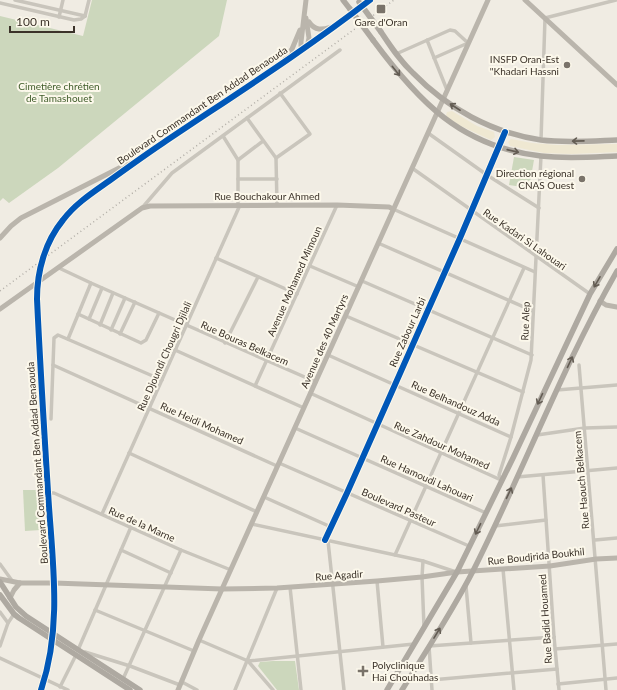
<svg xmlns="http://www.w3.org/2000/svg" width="617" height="690" font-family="Lato,sans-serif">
  <rect width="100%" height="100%" fill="#f0ece3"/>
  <!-- green -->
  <g fill="#ccd7bc">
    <path d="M92,0H227L219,36L58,168L9,203L3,198L0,201V16L83,36Z"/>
    <path d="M514,157L534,160L529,188L509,185Z"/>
    <path d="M23,490H40L41,530L25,531Z"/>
    <path d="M273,661H295L299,690H277L258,666L260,662Z"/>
  </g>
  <!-- plaza -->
  <g fill="#efe8d2">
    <path d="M452,111L477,126L494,132L495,137L491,140L461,126L448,118L446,115L447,112Z"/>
    <path d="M511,139L532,143L557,145L617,144V152L571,154L544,153L510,146L508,142Z"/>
  </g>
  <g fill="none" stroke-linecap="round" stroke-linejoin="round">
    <!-- street -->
    <g stroke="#c9c5bc" stroke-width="3.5">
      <path d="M15,0L85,16"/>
      <path d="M0,3L74,20L81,19L85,16"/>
      <path d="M85,16L89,0"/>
      <path d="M59,17L63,0"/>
      <path d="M427,40L447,90"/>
      <path d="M396,54L450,30L455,31L468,43L434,58"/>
      <path d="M247,118L276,158L277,205"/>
      <path d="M428,133L487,175L539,208"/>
      <path d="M223,136L238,160V205"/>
      <path d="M541,140L545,18L616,0"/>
      <path d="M276,158L310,134L280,93"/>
      <path d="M238,160L263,141"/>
      <path d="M412,168L590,294"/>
      <path d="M238,179H277"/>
      <path d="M142,208L172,173L340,50"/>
      <path d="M393,209L535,272"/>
      <path d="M378,243L533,311"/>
      <path d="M216,258L297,294"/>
      <path d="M310,266L359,287"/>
      <path d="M59,268L91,283L316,382"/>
      <path d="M362,281L532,355"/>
      <path d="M78,314L141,343L146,340L159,313"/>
      <path d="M346,316L523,392"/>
      <path d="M89,319L102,288"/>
      <path d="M100,325L113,293"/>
      <path d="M111,330L125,298"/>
      <path d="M120,334L135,302"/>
      <path d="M68,339L91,283"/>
      <path d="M225,343L258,277"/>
      <path d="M175,350L304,408"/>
      <path d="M328,355L511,437"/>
      <path d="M53,365L277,466"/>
      <path d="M579,365L606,690"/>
      <path d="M255,386L337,205"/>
      <path d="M557,390L617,385"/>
      <path d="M310,393L501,480"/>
      <path d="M51,419L54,338L58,335L162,380"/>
      <path d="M295,428L486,513"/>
      <path d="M537,435L585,428L617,427"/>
      <path d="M129,453L257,512"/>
      <path d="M279,463L469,546"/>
      <path d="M543,475L554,637L559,690"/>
      <path d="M517,477L617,468"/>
      <path d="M501,480L499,475L511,437L531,360L541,156"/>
      <path d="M48,493H54L181,550L231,570"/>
      <path d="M264,497L331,527"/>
      <path d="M102,514L240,205"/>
      <path d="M252,524L423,561L456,572"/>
      <path d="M495,526L546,520"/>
      <path d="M325,540L347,493L460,238L505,132"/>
      <path d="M595,540L617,538"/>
      <path d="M328,541L344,690"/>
      <path d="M121,550L171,573"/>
      <path d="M395,555L524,268"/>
      <path d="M423,561L422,577L424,627"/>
      <path d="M0,564L13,582"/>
      <path d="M503,569L514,690"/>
      <path d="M377,581L383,647"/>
      <path d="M466,586L471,643"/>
      <path d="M290,587L301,690"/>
      <path d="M95,610L194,651"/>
      <path d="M0,612L8,623"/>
      <path d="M199,640L248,661L273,690"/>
      <path d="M0,646L8,623L14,614"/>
      <path d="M555,649L617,644"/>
      <path d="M79,650H78L131,527"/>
      <path d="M85,652L130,666L180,685"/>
      <path d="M0,658L68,690"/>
      <path d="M248,661L414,644"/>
      <path d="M123,679L181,550"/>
      <path d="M431,680L557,669"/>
      <path d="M182,682L197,690"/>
      <path d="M558,684L617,678"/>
      <path d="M60,687L76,655"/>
      <path d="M235,690L277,588"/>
      <path d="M432,690L429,646L554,637"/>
    </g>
    <!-- secondary -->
    <g stroke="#bab5ac" stroke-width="5">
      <path d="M306,0L301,42V46L305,48L308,43L309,38L306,18"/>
      <path d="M525,0L617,85"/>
      <path d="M309,22C315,31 322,30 331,27"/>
      <path d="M285,58L292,49L300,30"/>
      <path d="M53,235C69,208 90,195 114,177C133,164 152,150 171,137C238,92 306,49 370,0"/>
      <path d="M0,238L11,226L21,218L129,163"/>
      <path d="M37,299C40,363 44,428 48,492C52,559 63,625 41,690"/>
      <path d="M600,301L606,305L617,307"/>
      <path d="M0,309L142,208L150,206L337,205L389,207L393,209"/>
      <path d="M0,579L20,583H54L222,589L277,588L377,581L422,577L457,572L550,566L596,559L617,558"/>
      <path d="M10,598L14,590L20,583"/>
      <path d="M178,690L199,640L488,0"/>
    </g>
    <!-- primary -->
    <g stroke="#aea9a1" stroke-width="5.5">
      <path d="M343,0L350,9"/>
      <path d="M381,32C391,47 400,61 413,73C447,108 492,133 541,140C566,143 592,141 617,140"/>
      <path d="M373,40C418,101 461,147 541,156C566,159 592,157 617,156"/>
      <path d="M0,582L16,607L26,616L140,690"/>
      <path d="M0,595L14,614L19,618L130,690"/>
      <path d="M387,690L457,572L513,458L590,294L617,249"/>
      <path d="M402,690C426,651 452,612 473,571C523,472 562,367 617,271"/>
    </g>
    <!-- rail -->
    <path stroke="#b1ada6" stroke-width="1.5" stroke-dasharray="1 3" stroke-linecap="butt" d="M0,291L394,0"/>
    <!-- secondary-bridge -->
    <path stroke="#bab5ac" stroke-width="5" d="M37,299C37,274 42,257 53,235"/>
    <!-- primary-bridge -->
    <g stroke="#aea9a1" stroke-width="5.5">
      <path d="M359,2L381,32"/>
      <path d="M350,9L373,40"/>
    </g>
    <!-- cycleway casing -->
    <g stroke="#fcf8eb" stroke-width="8">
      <g id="cycleway">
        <path d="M325,540L347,493L460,238L505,132"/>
        <path d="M41,690C63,625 52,559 48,492C44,428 40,363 37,299C37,271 45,242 63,220C75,204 92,193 109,181C127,168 145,155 163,143C233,96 304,51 370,0"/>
      </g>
    </g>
    <!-- cycleway -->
    <use href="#cycleway" stroke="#0057b8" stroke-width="6"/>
  </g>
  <!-- one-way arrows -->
  <defs><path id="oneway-shaft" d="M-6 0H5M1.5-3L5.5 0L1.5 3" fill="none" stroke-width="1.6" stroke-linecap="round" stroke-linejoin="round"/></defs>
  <g stroke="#635c53">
    <use href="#oneway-shaft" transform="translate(396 71) rotate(51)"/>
    <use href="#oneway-shaft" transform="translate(455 107) rotate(-147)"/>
    <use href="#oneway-shaft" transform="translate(578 141) rotate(179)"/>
    <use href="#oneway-shaft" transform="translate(513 151) rotate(13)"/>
    <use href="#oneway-shaft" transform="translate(597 282) rotate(120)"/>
    <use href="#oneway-shaft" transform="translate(570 362) rotate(-65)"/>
    <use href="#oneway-shaft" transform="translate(540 399) rotate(115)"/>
    <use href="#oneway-shaft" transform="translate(509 493) rotate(-65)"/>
    <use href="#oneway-shaft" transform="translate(478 529) rotate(116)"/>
    <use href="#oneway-shaft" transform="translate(437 633) rotate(-59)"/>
  </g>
  <!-- markers -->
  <g fill="#7a736a" stroke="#fcf8eb" stroke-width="1.5">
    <rect x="376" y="4" width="10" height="10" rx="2"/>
    <circle cx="567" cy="65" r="4"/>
    <circle cx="582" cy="179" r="4"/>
    <path d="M361 665h4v4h4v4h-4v4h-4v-4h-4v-4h4z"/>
  </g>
  <g text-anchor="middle" stroke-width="4" stroke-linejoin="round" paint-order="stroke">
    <!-- poi labels -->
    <g font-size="10" fill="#3b3229" stroke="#fcf8eb" text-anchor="end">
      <text x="381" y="26" text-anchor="middle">Gare d'Oran</text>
      <text x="559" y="63">INSFP Oran-Est<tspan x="559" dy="12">"Khadari Hassni</tspan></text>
      <text x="574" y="177">Direction régional<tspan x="574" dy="12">CNAS Ouest</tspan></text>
      <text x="372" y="669" text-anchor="start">Polyclinique<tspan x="372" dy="12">Hai Chouhadas</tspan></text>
    </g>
    <!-- park labels -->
    <g font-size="10" fill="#3f5c2a" stroke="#fcf8eb">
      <text x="59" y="90">Cimetière chrétien<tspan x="59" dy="12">de Tamashouet</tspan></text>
    </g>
    <!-- street labels -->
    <g font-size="10" fill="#3b3229" stroke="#fcf8eb">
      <text transform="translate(202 105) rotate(-34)" y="4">Boulevard Commandant Ben Addad Benaouda</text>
      <text x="267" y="200">Rue Bouchakour Ahmed</text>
      <text transform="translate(525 239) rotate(35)" y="4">Rue Kadari Si Lahouari</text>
      <text transform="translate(294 281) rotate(-66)" y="4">Avenue Mohamed Mimoun</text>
      <text transform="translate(525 321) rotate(-88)" y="4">Rue Alep</text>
      <text transform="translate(407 332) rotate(-66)" y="4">Rue Zabour Larbi</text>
      <text transform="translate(324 341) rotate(-66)" y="4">Avenue des 40 Martyrs</text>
      <text transform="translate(245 343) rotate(24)" y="4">Rue Bouras Belkacem</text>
      <text transform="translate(164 356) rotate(-66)" y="4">Rue Djoundi Chougri Djilali</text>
      <text transform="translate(456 403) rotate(24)" y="4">Rue Belhandouz Adda</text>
      <text transform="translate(202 423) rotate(24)" y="4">Rue Heidi Mohamed</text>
      <text transform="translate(442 445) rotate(24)" y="4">Rue Zahdour Mohamed</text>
      <text transform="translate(37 463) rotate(-94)" y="4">Boulevard Commandant Ben Addad Benaouda</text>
      <text transform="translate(427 478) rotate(24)" y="4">Rue Hamoudi Lahouari</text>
      <text transform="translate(581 480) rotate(-95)" y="4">Rue Haouch Belkacem</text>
      <text transform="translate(399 507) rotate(24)" y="4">Boulevard Pasteur</text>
      <text transform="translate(142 524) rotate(24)" y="4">Rue de la Marne</text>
      <text transform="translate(536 556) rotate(-6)" y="4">Rue Boudjrida Boukhil</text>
      <text transform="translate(339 575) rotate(-4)" y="4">Rue Agadir</text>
      <text transform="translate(545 619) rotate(-94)" y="4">Rue Badid Houamed</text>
    </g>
  </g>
  <!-- scale -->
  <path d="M10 26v6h64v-6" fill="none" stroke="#3b3229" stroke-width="2"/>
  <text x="16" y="26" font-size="12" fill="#3b3229" stroke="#fcf8eb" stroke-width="3" paint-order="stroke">100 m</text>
</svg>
